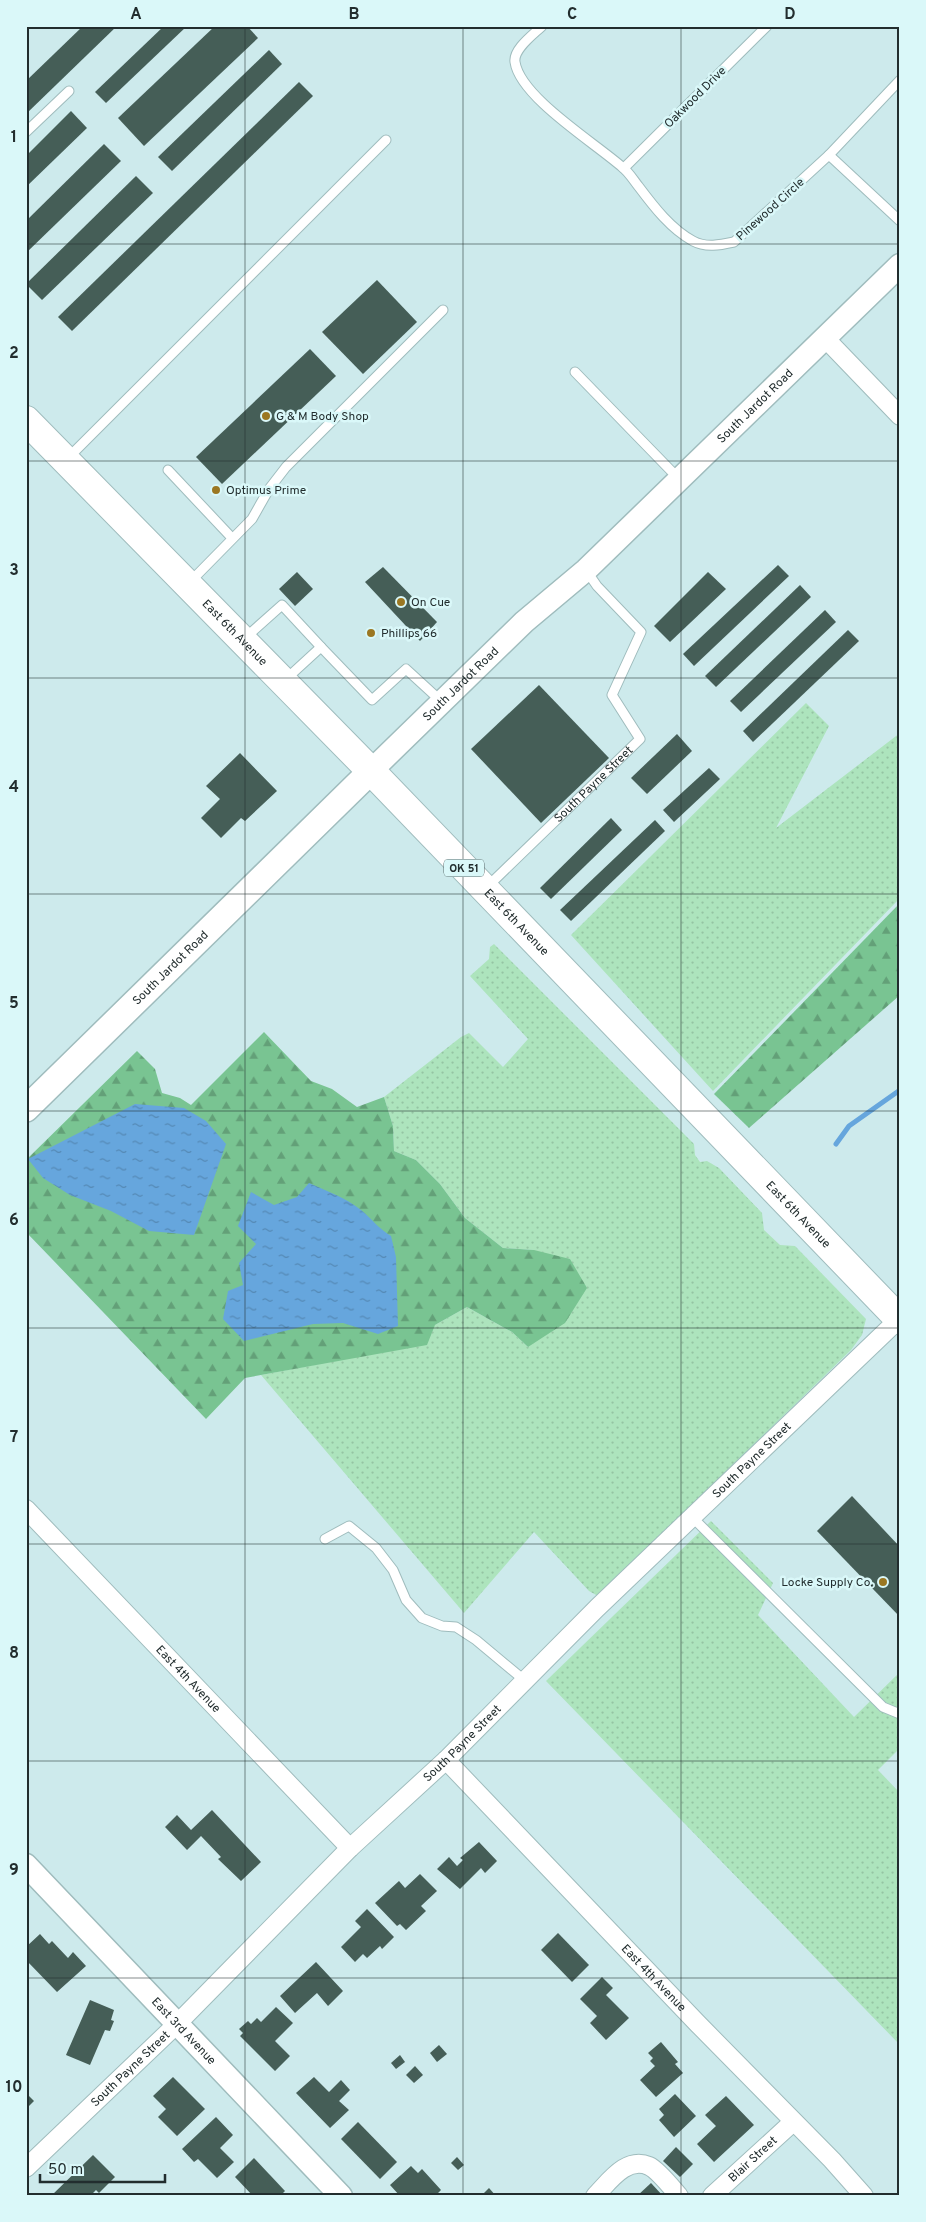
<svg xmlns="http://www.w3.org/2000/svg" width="926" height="2222" font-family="Overpass,sans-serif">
  <defs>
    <pattern id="grass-dots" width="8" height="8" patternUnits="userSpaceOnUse" patternTransform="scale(1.25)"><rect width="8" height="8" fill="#ade4bd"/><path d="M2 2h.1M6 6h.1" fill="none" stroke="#95c4a3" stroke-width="1.8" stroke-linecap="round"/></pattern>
    <pattern id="forest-firs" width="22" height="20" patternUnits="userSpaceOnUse" patternTransform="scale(1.25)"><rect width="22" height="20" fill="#79c492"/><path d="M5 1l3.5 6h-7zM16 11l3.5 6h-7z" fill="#63a078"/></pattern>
    <pattern id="water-ripples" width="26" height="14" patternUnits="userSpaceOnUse" patternTransform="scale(1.25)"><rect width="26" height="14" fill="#66a6dd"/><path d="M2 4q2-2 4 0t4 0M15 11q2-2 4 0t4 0" fill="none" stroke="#5488b4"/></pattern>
  </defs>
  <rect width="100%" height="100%" fill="#cdeaec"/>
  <!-- grass -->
  <g fill="url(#grass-dots)">
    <path d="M806,703L829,726L776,828L900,733V898L713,1091L571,935Z"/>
    <path d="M494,944L694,1144L695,1155L700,1162L707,1161L719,1168L762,1213L764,1230L780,1245L795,1246L866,1319L862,1335L851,1350L598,1596L589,1591L534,1532L464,1613L261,1375L408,1347L435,1325L467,1307L512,1332L528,1347L534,1250L503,1248L465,1218L440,1184L416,1160L394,1151L393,1126L384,1097L461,1037L469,1033L503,1067L528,1039L470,976L489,959L490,947Z"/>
    <path d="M711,1521L773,1583L758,1615L854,1717L900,1672V1748L878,1770L900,1793V2045L546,1681Z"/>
  </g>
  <!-- forest -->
  <g fill="url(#forest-firs)">
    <path d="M900,903V995L749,1128L714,1094Z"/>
    <path d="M264,1032L311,1081L332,1089L357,1107L384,1097L393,1126L394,1151L416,1160L440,1184L465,1218L503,1248L534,1250L570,1259L587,1288L565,1323L528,1347L512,1332L467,1307L435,1325L427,1345L245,1378L206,1419L26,1232V1160L137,1051L155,1069L162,1093L180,1098L191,1105Z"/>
  </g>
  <!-- water -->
  <g fill="url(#water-ripples)">
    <path d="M135,1104L184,1108L206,1121L226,1144L194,1235L149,1231L111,1211L70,1195L43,1178L28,1159Z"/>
    <path d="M309,1183C327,1191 346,1198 361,1210C372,1219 378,1228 391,1236L396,1257L398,1326L378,1334L343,1323L313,1324L244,1341L223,1319L228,1291L243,1285L239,1263L256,1244L238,1226L251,1192L274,1205L297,1197Z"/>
  </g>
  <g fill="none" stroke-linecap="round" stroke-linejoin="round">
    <!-- stream -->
    <path stroke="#66a6dd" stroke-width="5" d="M836,1144L849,1126L900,1090"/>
  </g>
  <!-- building -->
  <g fill="#455e57">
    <path d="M83,26H117L26,114V81Z"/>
    <path d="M164,26H187L106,103L95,92Z"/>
    <path d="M215,26H247L258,38L144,146L118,118Z"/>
    <path d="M269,50L282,64L172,171L158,157Z"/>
    <path d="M299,82L313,96L72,331L58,317Z"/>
    <path d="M71,111L87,128L26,187V156Z"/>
    <path d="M104,144L121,161L26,253V221Z"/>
    <path d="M136,176L153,193L42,300L26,284Z"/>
    <path d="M377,280L417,322L363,374L322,332Z"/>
    <path d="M310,349L336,376L222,484L196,457Z"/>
    <path d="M778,565L789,576L694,666L683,654Z"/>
    <path d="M383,567L437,622L420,641L365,582Z"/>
    <path d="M297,572L313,589L295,606L279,589Z"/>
    <path d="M708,572L726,589L670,642L654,626Z"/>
    <path d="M800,585L811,597L716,687L705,676Z"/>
    <path d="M825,610L836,622L741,712L730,701Z"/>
    <path d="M848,630L859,641L753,742L743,731Z"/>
    <path d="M539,685L609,758L541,823L471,749Z"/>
    <path d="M677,734L692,751L647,794L631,778Z"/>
    <path d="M240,753L277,791L245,821L241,818L221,838L201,818L220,799L206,786Z"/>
    <path d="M709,768L720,779L674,822L663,810Z"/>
    <path d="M611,818L622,830L551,899L540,888Z"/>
    <path d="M655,820L665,831L571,921L560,910Z"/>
    <path d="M852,1496L900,1547V1617L817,1531Z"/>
    <path d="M212,1810L261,1862L241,1881L218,1859L221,1857L201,1836L187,1850L165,1827L177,1815L191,1830Z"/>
    <path d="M479,1842L497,1861L485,1873L481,1868L460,1889L437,1869L449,1857L457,1866L463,1860L460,1858Z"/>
    <path d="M420,1874L437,1891L421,1906L426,1911L406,1930L400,1924L397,1926L375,1903L399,1881L405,1888Z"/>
    <path d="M367,1909L394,1937L382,1949L380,1946L367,1958L363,1954L355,1962L341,1947L361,1927L355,1921Z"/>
    <path d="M558,1933L589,1965L572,1982L541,1950Z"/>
    <path d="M40,1934L49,1944L52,1941L68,1958L73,1952L86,1966L57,1992L26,1960V1947Z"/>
    <path d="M316,1962L343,1991L328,2006L317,1993L295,2013L280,1996Z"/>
    <path d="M602,1977L613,1988L606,1995L629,2018L606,2040L590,2023L597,2016L580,1999Z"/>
    <path d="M90,2000L114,2010L111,2020L114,2021L110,2031L105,2030L90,2065L66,2055Z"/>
    <path d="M276,2007L293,2023L275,2041L290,2056L275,2071L240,2036L243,2033L239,2029L248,2021L251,2024L257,2018L261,2022Z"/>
    <path d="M661,2042L678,2062L675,2064L683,2073L656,2097L640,2080L655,2066L650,2061L653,2058L648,2053Z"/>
    <path d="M439,2045L447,2054L437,2062L430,2053Z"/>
    <path d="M400,2055L405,2062L396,2069L391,2063Z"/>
    <path d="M415,2066L423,2075L414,2083L406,2075Z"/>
    <path d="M173,2077L205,2109L177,2136L158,2117L166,2109L153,2096Z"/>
    <path d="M314,2077L329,2092L341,2080L350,2090L339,2101L349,2110L330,2128L296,2093Z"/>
    <path d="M26,2093L34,2101L26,2109Z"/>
    <path d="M675,2094L696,2116L674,2137L659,2120L664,2115L659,2109Z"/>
    <path d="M726,2096L754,2125L714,2162L697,2144L716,2126L705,2115Z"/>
    <path d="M216,2117L233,2135L220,2148L234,2162L217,2178L198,2159L194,2162L182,2149Z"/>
    <path d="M358,2122L397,2162L380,2179L341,2139Z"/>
    <path d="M676,2147L693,2164L680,2177L663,2161Z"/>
    <path d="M93,2155L115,2177L99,2193L96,2190L90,2196H51Z"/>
    <path d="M457,2157L464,2165L458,2170L451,2163Z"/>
    <path d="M254,2158L285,2191L280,2196H253L235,2177Z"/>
    <path d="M411,2166L418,2173L422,2169L441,2190L435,2196H400L390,2185Z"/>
    <path d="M651,2183L663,2196H637Z"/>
    <path d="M489,2188L496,2196L483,2194Z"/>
  </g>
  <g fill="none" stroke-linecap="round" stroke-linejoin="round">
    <!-- service casing -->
    <g stroke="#9fbcbd" stroke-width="11">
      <g id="service">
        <path d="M542,26C534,34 513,49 515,62C520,97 595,143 622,167C629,172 634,181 639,187C654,207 671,229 693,241C706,248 720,245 734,242L829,155L900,80"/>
        <path d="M26,132L69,91"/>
        <path d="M829,155L900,221"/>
        <path d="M624,168L767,26"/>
        <path d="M575,372L679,479"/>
        <path d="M67,459L386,140"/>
        <path d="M168,470L232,538"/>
        <path d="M190,582L252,519L269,489L286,467L443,310"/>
        <path d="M245,638L282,605L321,647"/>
        <path d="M285,680L321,647L372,700L406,669L442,702"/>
        <path id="s1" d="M487,887L640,739L612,695L641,632L597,586L586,570"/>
        <path d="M692,1517L883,1707L900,1714"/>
        <path d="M325,1539L349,1526L376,1548L393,1570L406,1600L422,1618L442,1626L456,1627L476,1640L524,1680"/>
      </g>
    </g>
    <!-- minor casing -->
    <g stroke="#9fbcbd" stroke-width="20">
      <g id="minor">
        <path d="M824,337L900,416"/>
        <path id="s2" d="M26,1509L350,1848"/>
        <path id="s3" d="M446,1760L698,2024L832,2160L864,2196"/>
        <path id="s4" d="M26,2168L178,2023L350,1848L446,1760L597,1608L899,1319"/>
        <path d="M595,2196C609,2182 626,2156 649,2166C658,2170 672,2188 679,2196"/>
        <path id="s5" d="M712,2196L793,2122"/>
      </g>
    </g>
    <!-- tertiary casing -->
    <g stroke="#9fbcbd" stroke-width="25">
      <g id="tertiary">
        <path id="s6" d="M371,771L524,622L586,570L900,265"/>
        <path id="s7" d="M26,1865L341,2196"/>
      </g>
    </g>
    <!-- secondary casing -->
    <g stroke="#9fbcbd" stroke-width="28">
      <g id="secondary">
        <path id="s8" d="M26,1109L371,771"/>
      </g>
    </g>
    <!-- primary casing -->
    <g stroke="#9fbcbd" stroke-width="30">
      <g id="primary">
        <path id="s9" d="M26,420L371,771L900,1320"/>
      </g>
    </g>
    <!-- service -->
    <use href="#service" stroke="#fff" stroke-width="9"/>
    <!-- minor -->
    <use href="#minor" stroke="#fff" stroke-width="18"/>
    <!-- tertiary -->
    <use href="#tertiary" stroke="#fff" stroke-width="22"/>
    <!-- secondary -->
    <use href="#secondary" stroke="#fff" stroke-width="25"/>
    <!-- primary -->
    <use href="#primary" stroke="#fff" stroke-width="28"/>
  </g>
  <!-- grid -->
  <path fill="none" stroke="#222d2e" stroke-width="1" stroke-opacity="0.55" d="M245,26V2196M463,26V2196M681,26V2196M26,244H900M26,461H900M26,678H900M26,894H900M26,1111H900M26,1328H900M26,1544H900M26,1761H900M26,1978H900"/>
  <!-- markers -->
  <g fill="#9b7722" stroke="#daf8f9" stroke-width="2">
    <circle cx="266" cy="416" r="5"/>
    <circle cx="216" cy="490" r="5"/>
    <circle cx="401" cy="602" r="5"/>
    <circle cx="371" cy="633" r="5"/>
    <circle cx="883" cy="1582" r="5"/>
  </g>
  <g text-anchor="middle" stroke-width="5" stroke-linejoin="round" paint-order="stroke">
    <!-- shield labels -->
    <rect fill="#daf8f9" stroke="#596a6b" stroke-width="1" x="444" y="859.5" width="40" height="17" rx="4"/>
    <g font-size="11" font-weight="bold" fill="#222d2e">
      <text x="464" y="872">OK 51</text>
    </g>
    <!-- street labels -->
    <g font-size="12" fill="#222d2e" stroke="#daf8f9">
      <text transform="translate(695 97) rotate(-45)" y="4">Oakwood Drive</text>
      <text transform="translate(770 209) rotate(-42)" y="4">Pinewood Circle</text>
      <text dy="4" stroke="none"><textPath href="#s6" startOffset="530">South Jardot Road</textPath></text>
      <text dy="4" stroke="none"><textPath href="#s9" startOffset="298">East 6th Avenue</textPath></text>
      <text dy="4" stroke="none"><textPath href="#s6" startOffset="125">South Jardot Road</textPath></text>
      <text dy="4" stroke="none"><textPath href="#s1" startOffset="148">South Payne Street</textPath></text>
      <text dy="4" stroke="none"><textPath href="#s9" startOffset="702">East 6th Avenue</textPath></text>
      <text dy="4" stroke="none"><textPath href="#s8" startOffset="202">South Jardot Road</textPath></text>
      <text dy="4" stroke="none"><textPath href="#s9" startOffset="1108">East 6th Avenue</textPath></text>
      <text dy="4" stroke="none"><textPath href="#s4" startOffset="1014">South Payne Street</textPath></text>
      <text dy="4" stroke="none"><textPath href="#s2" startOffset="235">East 4th Avenue</textPath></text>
      <text dy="4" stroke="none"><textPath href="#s4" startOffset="609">South Payne Street</textPath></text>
      <text dy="4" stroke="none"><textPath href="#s3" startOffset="301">East 4th Avenue</textPath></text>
      <text dy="4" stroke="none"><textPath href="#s7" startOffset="229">East 3rd Avenue</textPath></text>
      <text dy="4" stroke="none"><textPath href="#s4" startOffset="144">South Payne Street</textPath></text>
      <text dy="4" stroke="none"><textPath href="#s5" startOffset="55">Blair Street</textPath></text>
    </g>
    <!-- poi labels -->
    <g font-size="12" fill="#222d2e" stroke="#daf8f9" text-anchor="start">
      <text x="276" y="420">G &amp; M Body Shop</text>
      <text x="226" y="494">Optimus Prime</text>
      <text x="411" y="606">On Cue</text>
      <text x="381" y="637">Phillips 66</text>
      <text x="873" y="1586" text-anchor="end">Locke Supply Co.</text>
    </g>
  </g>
  <!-- border -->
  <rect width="926" height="2222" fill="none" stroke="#daf8f9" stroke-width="55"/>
  <!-- scale -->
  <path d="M40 2174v8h125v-8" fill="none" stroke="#222d2e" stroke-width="2.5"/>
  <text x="48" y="2174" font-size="15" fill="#222d2e" stroke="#daf8f9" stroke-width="4" paint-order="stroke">50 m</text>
  <rect x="28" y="28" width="870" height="2166" fill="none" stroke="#222d2e" stroke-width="2"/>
  <g font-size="16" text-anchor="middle" font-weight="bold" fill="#222d2e">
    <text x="136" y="19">A</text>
    <text x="354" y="19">B</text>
    <text x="572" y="19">C</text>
    <text x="790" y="19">D</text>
    <text x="14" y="142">1</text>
    <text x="14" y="358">2</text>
    <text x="14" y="575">3</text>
    <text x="14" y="792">4</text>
    <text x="14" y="1008">5</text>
    <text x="14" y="1225">6</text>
    <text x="14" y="1442">7</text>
    <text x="14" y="1658">8</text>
    <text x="14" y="1875">9</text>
    <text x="14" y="2092">10</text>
  </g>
</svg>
